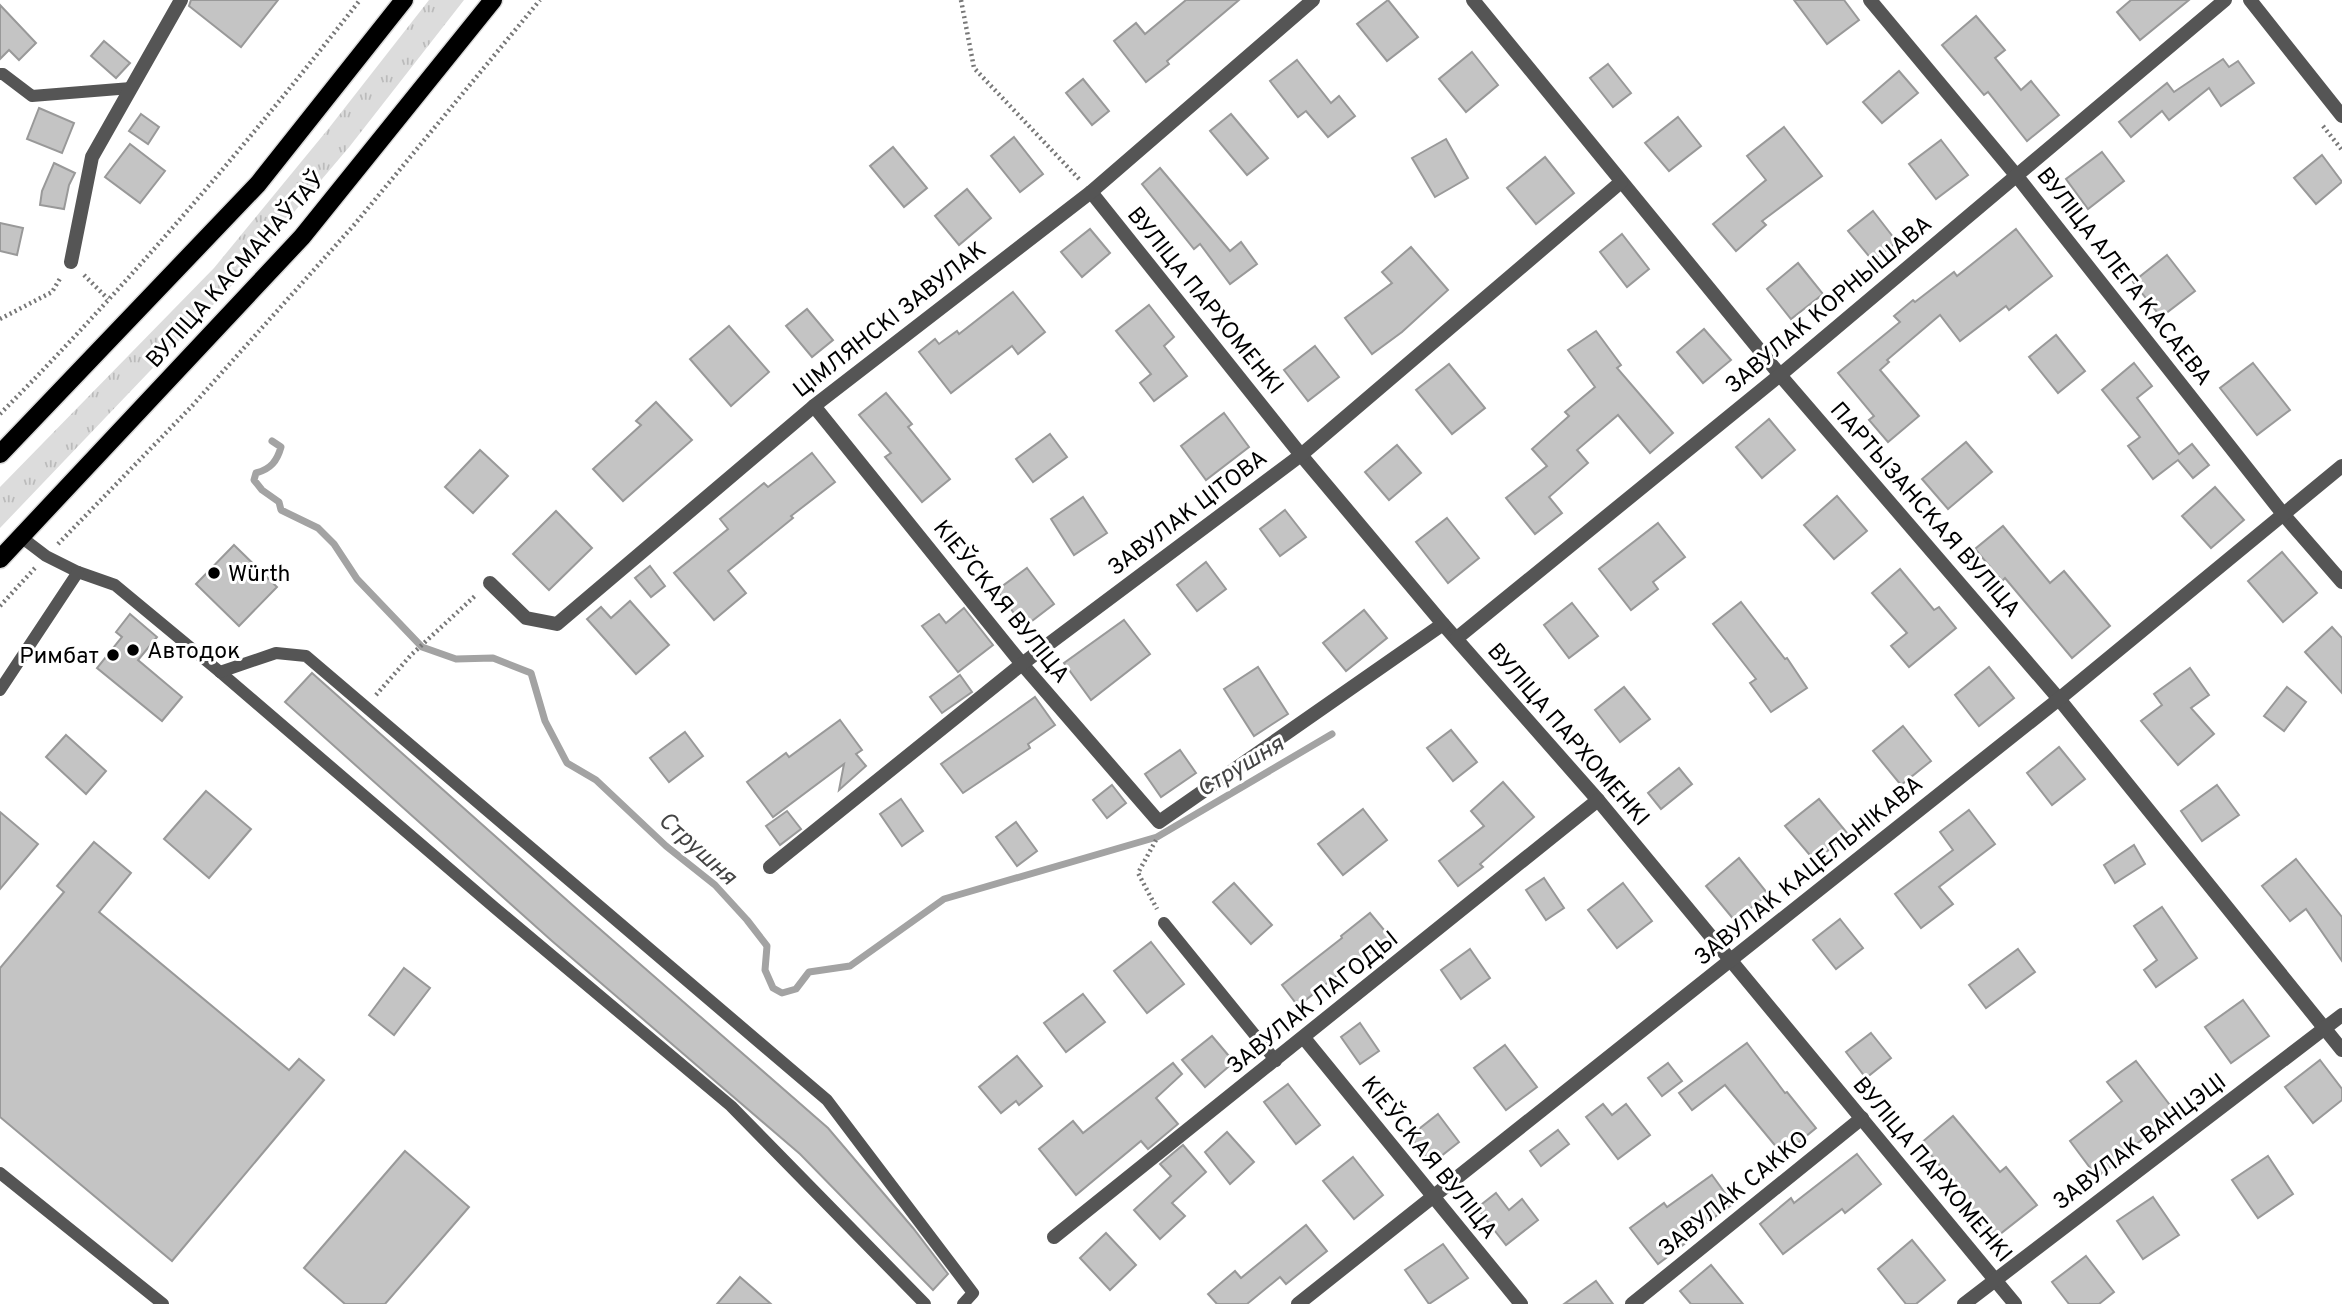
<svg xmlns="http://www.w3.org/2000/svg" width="2342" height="1304" font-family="Overpass,sans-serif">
  <defs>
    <pattern id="grass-tufts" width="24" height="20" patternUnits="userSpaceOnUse" patternTransform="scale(1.75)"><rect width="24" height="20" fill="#dcdcdc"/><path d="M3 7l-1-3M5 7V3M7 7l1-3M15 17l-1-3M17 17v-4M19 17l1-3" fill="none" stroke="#bbb"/></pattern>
  </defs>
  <rect width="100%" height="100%" fill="#fff"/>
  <!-- grass -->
  <path fill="url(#grass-tufts)" d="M429,0H464L350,146L233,284L0,528V487L214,268L329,128Z"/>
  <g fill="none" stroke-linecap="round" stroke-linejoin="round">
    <!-- stream -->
    <path stroke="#a3a3a3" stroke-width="7" d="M272,441L281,447C277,461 271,469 256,473L254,480L262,490L279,502L281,510L318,528L334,544L357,579L422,647L456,659L493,658L531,673L545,721L567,763L596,780L666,846L715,885L747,920L767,946L765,970L773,988L782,993L796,989L809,972L850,966L944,899L1157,837L1332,734"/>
  </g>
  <!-- building -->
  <g fill="#c4c4c4" stroke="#999" stroke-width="2">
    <path d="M191,0H278L241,47L189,6Z"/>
    <path d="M1186,0H1239L1167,61L1169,64L1146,82L1114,41L1136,23L1145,34Z"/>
    <path d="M1388,0L1418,37L1387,61L1357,24Z"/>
    <path d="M1794,0H1844L1859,20L1827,44Z"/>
    <path d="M2131,0H2189L2140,40L2117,12Z"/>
    <path d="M0,5L36,43L19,60L9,50L0,59Z"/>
    <path d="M1976,16L2005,50L1995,58L2021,90L2031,81L2059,115L2027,141L1988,92L1984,95L1942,45Z"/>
    <path d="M104,41L130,63L116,78L91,56Z"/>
    <path d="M1472,52L1498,85L1466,112L1439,79Z"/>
    <path d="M2223,59L2229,67L2238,61L2254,83L2221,106L2209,88L2169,120L2162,111L2131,137L2119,122L2167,83L2174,92Z"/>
    <path d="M1297,60L1331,103L1339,96L1355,116L1328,137L1306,111L1298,117L1270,81Z"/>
    <path d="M1608,64L1631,93L1613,107L1590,78Z"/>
    <path d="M1899,71L1918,93L1882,123L1863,102Z"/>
    <path d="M1083,79L1109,111L1092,125L1066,93Z"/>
    <path d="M39,108L74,123L62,153L27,139Z"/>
    <path d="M141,114L159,127L148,144L129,131Z"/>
    <path d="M1231,114L1268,158L1247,175L1210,131Z"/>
    <path d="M1678,117L1701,146L1669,171L1645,143Z"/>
    <path d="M1784,127L1822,176L1762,221L1766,225L1736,251L1713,224L1766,180L1747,156Z"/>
    <path d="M1014,137L1043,174L1020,192L991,156Z"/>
    <path d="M1446,139L1468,178L1435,197L1412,158Z"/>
    <path d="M1941,140L1968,175L1936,199L1909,164Z"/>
    <path d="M130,144L165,171L140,203L105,177Z"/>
    <path d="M893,147L927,188L904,207L870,166Z"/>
    <path d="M2102,152L2124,181L2088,209L2066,179Z"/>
    <path d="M2322,155L2342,182L2316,204L2294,178Z"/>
    <path d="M1545,157L1574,193L1536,224L1507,188Z"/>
    <path d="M54,163L75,173L69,185L64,209L40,205L42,191Z"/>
    <path d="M1160,168L1230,251L1241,242L1257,264L1230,284L1200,244L1194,249L1142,184Z"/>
    <path d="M967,189L991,218L959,245L935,216Z"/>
    <path d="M1873,211L1897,242L1873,261L1848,231Z"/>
    <path d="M0,223L23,228L17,255L0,251Z"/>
    <path d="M1090,229L1110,253L1082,277L1061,252Z"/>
    <path d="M2016,229L2052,276L2009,310L2006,306L1960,341L1940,315L1887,360L1889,362L1880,370L1919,416L1888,442L1869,420L1874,416L1838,373L1900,322L1894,316L1913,300L1915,302L1954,272L1957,276Z"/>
    <path d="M1622,234L1649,269L1627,287L1600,252Z"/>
    <path d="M1411,247L1448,290L1402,332L1372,354L1345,318L1392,283L1382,272Z"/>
    <path d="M2167,255L2195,291L2161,317L2133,282Z"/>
    <path d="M1798,263L1823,294L1791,319L1767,289Z"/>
    <path d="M1013,292L1045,332L1018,354L1012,346L951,393L919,352L935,339L939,344L957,331L959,334Z"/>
    <path d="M1149,305L1174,337L1164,346L1187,376L1154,401L1140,383L1151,374L1116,331Z"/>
    <path d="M807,309L833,340L812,357L786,326Z"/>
    <path d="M729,326L769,372L731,406L690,359Z"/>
    <path d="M1704,329L1731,360L1703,383L1677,352Z"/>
    <path d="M1596,331L1621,365L1617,368L1673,433L1650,453L1618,415L1577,450L1588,463L1549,497L1562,513L1535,534L1506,498L1547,466L1532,449L1569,416L1565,412L1595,387L1568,350Z"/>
    <path d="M2056,335L2085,371L2058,393L2029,357Z"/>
    <path d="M1315,346L1339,377L1308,401L1284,370Z"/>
    <path d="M2134,363L2152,386L2137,398L2179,454L2192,444L2209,465L2193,478L2178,460L2153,479L2128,446L2140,437L2102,390Z"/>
    <path d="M2253,363L2290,410L2257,435L2220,388Z"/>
    <path d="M1449,364L1485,408L1452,434L1416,390Z"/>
    <path d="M886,393L912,424L908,427L950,479L922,502L885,457L891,453L859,415Z"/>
    <path d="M656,402L692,440L623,501L593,469L641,425L636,421Z"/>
    <path d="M1224,413L1249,447L1206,480L1181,446Z"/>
    <path d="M1769,419L1795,450L1762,478L1736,447Z"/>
    <path d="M1050,434L1067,457L1033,482L1016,459Z"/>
    <path d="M1966,442L1992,472L1948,509L1922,479Z"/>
    <path d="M1397,445L1421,473L1389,500L1365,472Z"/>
    <path d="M480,450L508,476L473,513L445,487Z"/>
    <path d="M812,453L835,482L791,516L793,518L728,571L746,593L714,620L674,573L728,529L720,519L764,483L768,487Z"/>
    <path d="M2215,487L2244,520L2211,548L2182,516Z"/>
    <path d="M1837,496L1867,531L1834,559L1804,525Z"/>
    <path d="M1083,497L1107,533L1074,555L1051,519Z"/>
    <path d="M1285,510L1306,537L1280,556L1260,529Z"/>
    <path d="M556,511L592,548L549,590L513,554Z"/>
    <path d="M1447,518L1479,558L1448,583L1416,542Z"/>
    <path d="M1658,523L1685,557L1653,582L1658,589L1631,610L1599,569Z"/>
    <path d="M2003,526L2050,583L2064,571L2110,626L2072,658L2005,578L2002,581L1975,549Z"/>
    <path d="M234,545L277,587L239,626L196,584Z"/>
    <path d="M2282,552L2317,593L2283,622L2248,581Z"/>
    <path d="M1206,562L1226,589L1197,611L1177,585Z"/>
    <path d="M650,566L665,586L651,597L635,578Z"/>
    <path d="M1027,568L1054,604L1024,627L997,590Z"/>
    <path d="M1900,569L1934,610L1939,607L1956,628L1909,667L1891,646L1907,633L1872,593Z"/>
    <path d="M630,601L669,645L636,674L587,619L601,607L611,618Z"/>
    <path d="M1741,602L1785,659L1787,658L1807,688L1771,712L1750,683L1756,679L1713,624Z"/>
    <path d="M1572,603L1598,636L1569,658L1544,625Z"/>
    <path d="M964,608L993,645L958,672L922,626L939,614L946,623Z"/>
    <path d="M1364,610L1387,638L1346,671L1323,643Z"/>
    <path d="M130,614L157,637L138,660L182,697L162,721L97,668L122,637L116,632Z"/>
    <path d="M1124,620L1150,654L1091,700L1064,663Z"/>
    <path d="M2332,627L2342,638V693L2305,652Z"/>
    <path d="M1258,667L1288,714L1254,736L1224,689Z"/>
    <path d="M1989,667L2014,698L1979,726L1955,695Z"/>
    <path d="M2190,668L2209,695L2191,708L2214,734L2178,765L2141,721L2162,705L2154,694Z"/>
    <path d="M312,673L578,910L828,1128L913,1228L948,1274L933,1290L800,1154L552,941L285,702Z"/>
    <path d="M960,675L972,692L942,713L930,697Z"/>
    <path d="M1624,687L1650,719L1620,742L1595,710Z"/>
    <path d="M2287,687L2306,702L2284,731L2264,716Z"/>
    <path d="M1035,697L1055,725L1028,744L1030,748L963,793L941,764Z"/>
    <path d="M840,720L862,750L856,754L866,766L839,790L844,764L773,817L747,782L786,753L789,757Z"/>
    <path d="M1903,726L1931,761L1901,785L1873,751Z"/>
    <path d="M1451,730L1477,762L1453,781L1427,748Z"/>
    <path d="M685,732L703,756L669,782L650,758Z"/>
    <path d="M66,735L106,771L86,794L46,757Z"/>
    <path d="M2059,747L2085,779L2052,805L2027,773Z"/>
    <path d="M1180,750L1196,773L1161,797L1145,774Z"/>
    <path d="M1679,768L1692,784L1661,809L1648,793Z"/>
    <path d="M1503,782L1534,817L1480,864L1483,867L1458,886L1439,861L1484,826L1471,811Z"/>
    <path d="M1112,785L1126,803L1107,818L1093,800Z"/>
    <path d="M2217,785L2239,815L2202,841L2181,811Z"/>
    <path d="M206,791L251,829L209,878L164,839Z"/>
    <path d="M901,799L923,831L902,846L880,814Z"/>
    <path d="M1819,799L1848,834L1815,861L1785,826Z"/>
    <path d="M1363,809L1387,840L1343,875L1318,844Z"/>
    <path d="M1969,810L1995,844L1939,887L1953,904L1921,928L1895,894L1953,850L1940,832Z"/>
    <path d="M787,811L801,829L780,845L766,826Z"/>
    <path d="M0,812L38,844L0,889Z"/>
    <path d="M1016,822L1037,851L1017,866L996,837Z"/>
    <path d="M94,842L131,873L99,912L289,1070L299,1059L324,1080L172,1261L0,1117V968L64,892L57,886Z"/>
    <path d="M2134,845L2145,864L2115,883L2104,865Z"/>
    <path d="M1739,858L1768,894L1735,921L1706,886Z"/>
    <path d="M2296,859L2342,917V961L2306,909L2290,921L2262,886Z"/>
    <path d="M1544,878L1564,908L1546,920L1526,890Z"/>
    <path d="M1234,883L1272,925L1251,944L1213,902Z"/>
    <path d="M1623,883L1652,921L1617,948L1588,910Z"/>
    <path d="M2162,907L2197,958L2156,987L2144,970L2157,960L2134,926Z"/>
    <path d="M1370,913L1390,937L1360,961L1359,958L1298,1006L1282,985L1342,938L1341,936Z"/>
    <path d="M1840,919L1863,948L1836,969L1813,940Z"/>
    <path d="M1151,942L1184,984L1147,1013L1114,971Z"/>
    <path d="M1470,949L1490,978L1461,999L1441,970Z"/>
    <path d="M2018,949L2035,972L1986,1008L1969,985Z"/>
    <path d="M404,968L430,988L394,1035L369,1015Z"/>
    <path d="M1083,994L1105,1022L1066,1052L1044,1023Z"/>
    <path d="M2243,1000L2269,1036L2231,1063L2205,1027Z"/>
    <path d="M1360,1023L1379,1051L1360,1064L1341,1037Z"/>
    <path d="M1871,1033L1891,1058L1866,1078L1846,1052Z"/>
    <path d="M1212,1036L1234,1062L1205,1087L1182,1060Z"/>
    <path d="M1747,1043L1785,1093L1787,1092L1816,1128L1783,1155L1725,1085L1692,1110L1679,1093Z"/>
    <path d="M1505,1045L1537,1087L1506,1110L1474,1068Z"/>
    <path d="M1017,1056L1042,1086L1019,1105L1016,1101L1001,1113L979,1087Z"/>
    <path d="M2320,1060L2342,1089V1100L2313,1123L2285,1087Z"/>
    <path d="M2136,1061L2176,1113L2130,1149L2132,1151L2097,1177L2070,1141L2122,1101L2107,1082Z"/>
    <path d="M1173,1063L1182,1074L1156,1098L1178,1124L1148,1149L1141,1141L1076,1195L1039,1149L1073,1121L1083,1133Z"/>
    <path d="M1668,1063L1682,1081L1662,1096L1648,1078Z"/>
    <path d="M1288,1084L1320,1125L1296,1144L1264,1102Z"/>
    <path d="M1603,1104L1612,1115L1626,1104L1650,1135L1618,1159L1586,1117Z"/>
    <path d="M1438,1114L1459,1142L1431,1164L1410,1136Z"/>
    <path d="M1953,1116L2000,1172L2006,1167L2037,1205L1995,1238L1964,1200L1967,1198L1921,1143Z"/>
    <path d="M1558,1130L1569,1144L1541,1166L1530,1151Z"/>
    <path d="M1227,1132L1254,1162L1230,1184L1205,1152Z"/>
    <path d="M1183,1145L1206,1172L1172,1203L1185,1216L1160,1239L1134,1210L1171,1176L1160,1164Z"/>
    <path d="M405,1151L469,1207L385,1304H345L304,1268Z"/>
    <path d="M1857,1154L1881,1184L1845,1213L1842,1209L1783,1254L1760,1224L1791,1198L1794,1203Z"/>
    <path d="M2268,1156L2293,1194L2258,1218L2232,1180Z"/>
    <path d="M1353,1157L1383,1195L1354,1219L1323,1181Z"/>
    <path d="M1712,1175L1733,1204L1688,1236L1691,1239L1658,1264L1630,1228L1664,1203L1667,1207Z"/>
    <path d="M1496,1193L1509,1210L1522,1199L1538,1220L1506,1245L1477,1208Z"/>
    <path d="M2153,1197L2179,1235L2143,1259L2117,1221Z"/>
    <path d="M1306,1225L1327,1251L1286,1284L1280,1277L1247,1304H1217L1208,1294L1235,1271L1241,1278Z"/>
    <path d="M1106,1233L1136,1265L1110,1290L1080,1258Z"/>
    <path d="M1912,1240L1945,1280L1916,1304H1906L1878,1269Z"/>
    <path d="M1443,1244L1468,1278L1429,1304L1405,1270Z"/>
    <path d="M2086,1256L2114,1292L2099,1304H2069L2052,1282Z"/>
    <path d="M1711,1265L1743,1304H1691L1680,1291Z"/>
    <path d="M740,1277L771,1304H717Z"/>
    <path d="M1596,1281L1613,1304H1564Z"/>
  </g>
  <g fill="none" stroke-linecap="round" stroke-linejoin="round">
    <!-- primary casing -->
    <g stroke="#dbdbdb" stroke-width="21">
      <g id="primary">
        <path d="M0,454L258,184L404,0"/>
        <path d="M0,559L302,237L493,0"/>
      </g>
    </g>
    <!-- path -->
    <g stroke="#777" stroke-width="4.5" stroke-dasharray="2 3.5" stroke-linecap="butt">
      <path d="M961,0L974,68L1080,180"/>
      <path d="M2323,126L2342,150"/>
      <path d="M84,275L108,299"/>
      <path d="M0,319L52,292L61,277"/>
      <path d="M0,414C128,285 248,143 360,0"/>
      <path d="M58,544L192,406L354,225L540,0"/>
      <path d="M0,606L35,568"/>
      <path d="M376,695L411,655L476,595"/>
      <path d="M1156,840L1138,873L1157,909"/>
    </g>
    <!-- lane -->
    <g stroke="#555" stroke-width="12">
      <path d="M0,74H3L32,96L131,88"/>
      <path d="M21,537L46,556L78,572L115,585L220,672L495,908L731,1106L925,1304"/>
      <path d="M220,672L276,653L306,656L827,1100L973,1293L963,1304"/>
      <path d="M0,690L78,572"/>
      <path d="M1164,923L1276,1061"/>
      <path d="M0,1173L163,1304"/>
    </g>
    <!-- street -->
    <g stroke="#555" stroke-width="14">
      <path d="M1473,0L1780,375L2059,699L2342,1050"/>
      <path d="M1870,0L2016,175L2283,514L2342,582"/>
      <path d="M2250,0L2342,116"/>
      <path d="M1091,192L1301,455L1443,624L1598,800L2015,1304"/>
      <path d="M71,262L92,157L181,0"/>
      <path d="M814,406L1022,664L1159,822L1443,624"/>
      <path d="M490,583L526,618L557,624L814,406L1091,192L1313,0"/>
      <path d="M1457,638L1780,375L2225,0"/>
      <path d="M770,867L1022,664L1301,455L1621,182"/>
      <path d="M1304,1038L1521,1304"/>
      <path d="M1054,1237L1598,800"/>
      <path d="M1298,1304L2059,699L2342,466"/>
      <path d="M1632,1304L1862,1118"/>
      <path d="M1964,1304L2342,1015"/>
    </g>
    <!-- primary -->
    <use href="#primary" stroke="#000" stroke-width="18"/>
  </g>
  <!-- markers -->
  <g fill="#000" stroke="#fff" stroke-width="2.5">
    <circle cx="214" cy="573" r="7"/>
    <circle cx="133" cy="650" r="7"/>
    <circle cx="113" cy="655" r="7"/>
  </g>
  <g text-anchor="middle" stroke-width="6" stroke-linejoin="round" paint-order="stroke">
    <!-- street labels -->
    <g font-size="23" fill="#000" stroke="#fff">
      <text transform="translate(235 269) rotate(-48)" y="8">ВУЛІЦА КАСМАНАЎТАЎ</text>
      <text transform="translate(2125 276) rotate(52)" y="8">ВУЛІЦА АЛЕГА КАСАЕВА</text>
      <text transform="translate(1206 300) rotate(51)" y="8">ВУЛІЦА ПАРХОМЕНКІ</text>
      <text transform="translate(1828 304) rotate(-40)" y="8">ЗАВУЛАК КОРНЫШАВА</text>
      <text transform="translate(889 319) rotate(-38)" y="8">ЦІМЛЯНСКІ ЗАВУЛАК</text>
      <text transform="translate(1926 509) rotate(49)" y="8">ПАРТЫЗАНСКАЯ ВУЛІЦА</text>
      <text transform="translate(1187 512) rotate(-37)" y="8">ЗАВУЛАК ЦІТОВА</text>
      <text transform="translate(1002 601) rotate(51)" y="8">КІЕЎСКАЯ ВУЛІЦА</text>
      <text transform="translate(1569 734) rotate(49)" y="8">ВУЛІЦА ПАРХОМЕНКІ</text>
      <text transform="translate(1808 870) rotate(-39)" y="8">ЗАВУЛАК КАЦЕЛЬНІКАВА</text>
      <text transform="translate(1312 1002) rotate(-39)" y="8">ЗАВУЛАК ЛАГОДЫ</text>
      <text transform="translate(2139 1141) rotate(-37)" y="8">ЗАВУЛАК ВАНЦЭЦІ</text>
      <text transform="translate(1430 1157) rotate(51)" y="8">КІЕЎСКАЯ ВУЛІЦА</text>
      <text transform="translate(1933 1169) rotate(50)" y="8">ВУЛІЦА ПАРХОМЕНКІ</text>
      <text transform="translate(1733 1193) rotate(-39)" y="8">ЗАВУЛАК САККО</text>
    </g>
    <!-- poi labels -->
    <g font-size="23" fill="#000" stroke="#fff" text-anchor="start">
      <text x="228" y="581">Würth</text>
      <text x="147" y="658">Автодок</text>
      <text x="99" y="663" text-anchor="end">Римбат</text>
    </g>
    <!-- water labels -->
    <g font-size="24" font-style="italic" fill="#444" stroke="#fff">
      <text transform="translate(1240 766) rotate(-31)" y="8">Струшня</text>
      <text transform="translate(698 848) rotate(42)" y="8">Струшня</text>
    </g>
  </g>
</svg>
